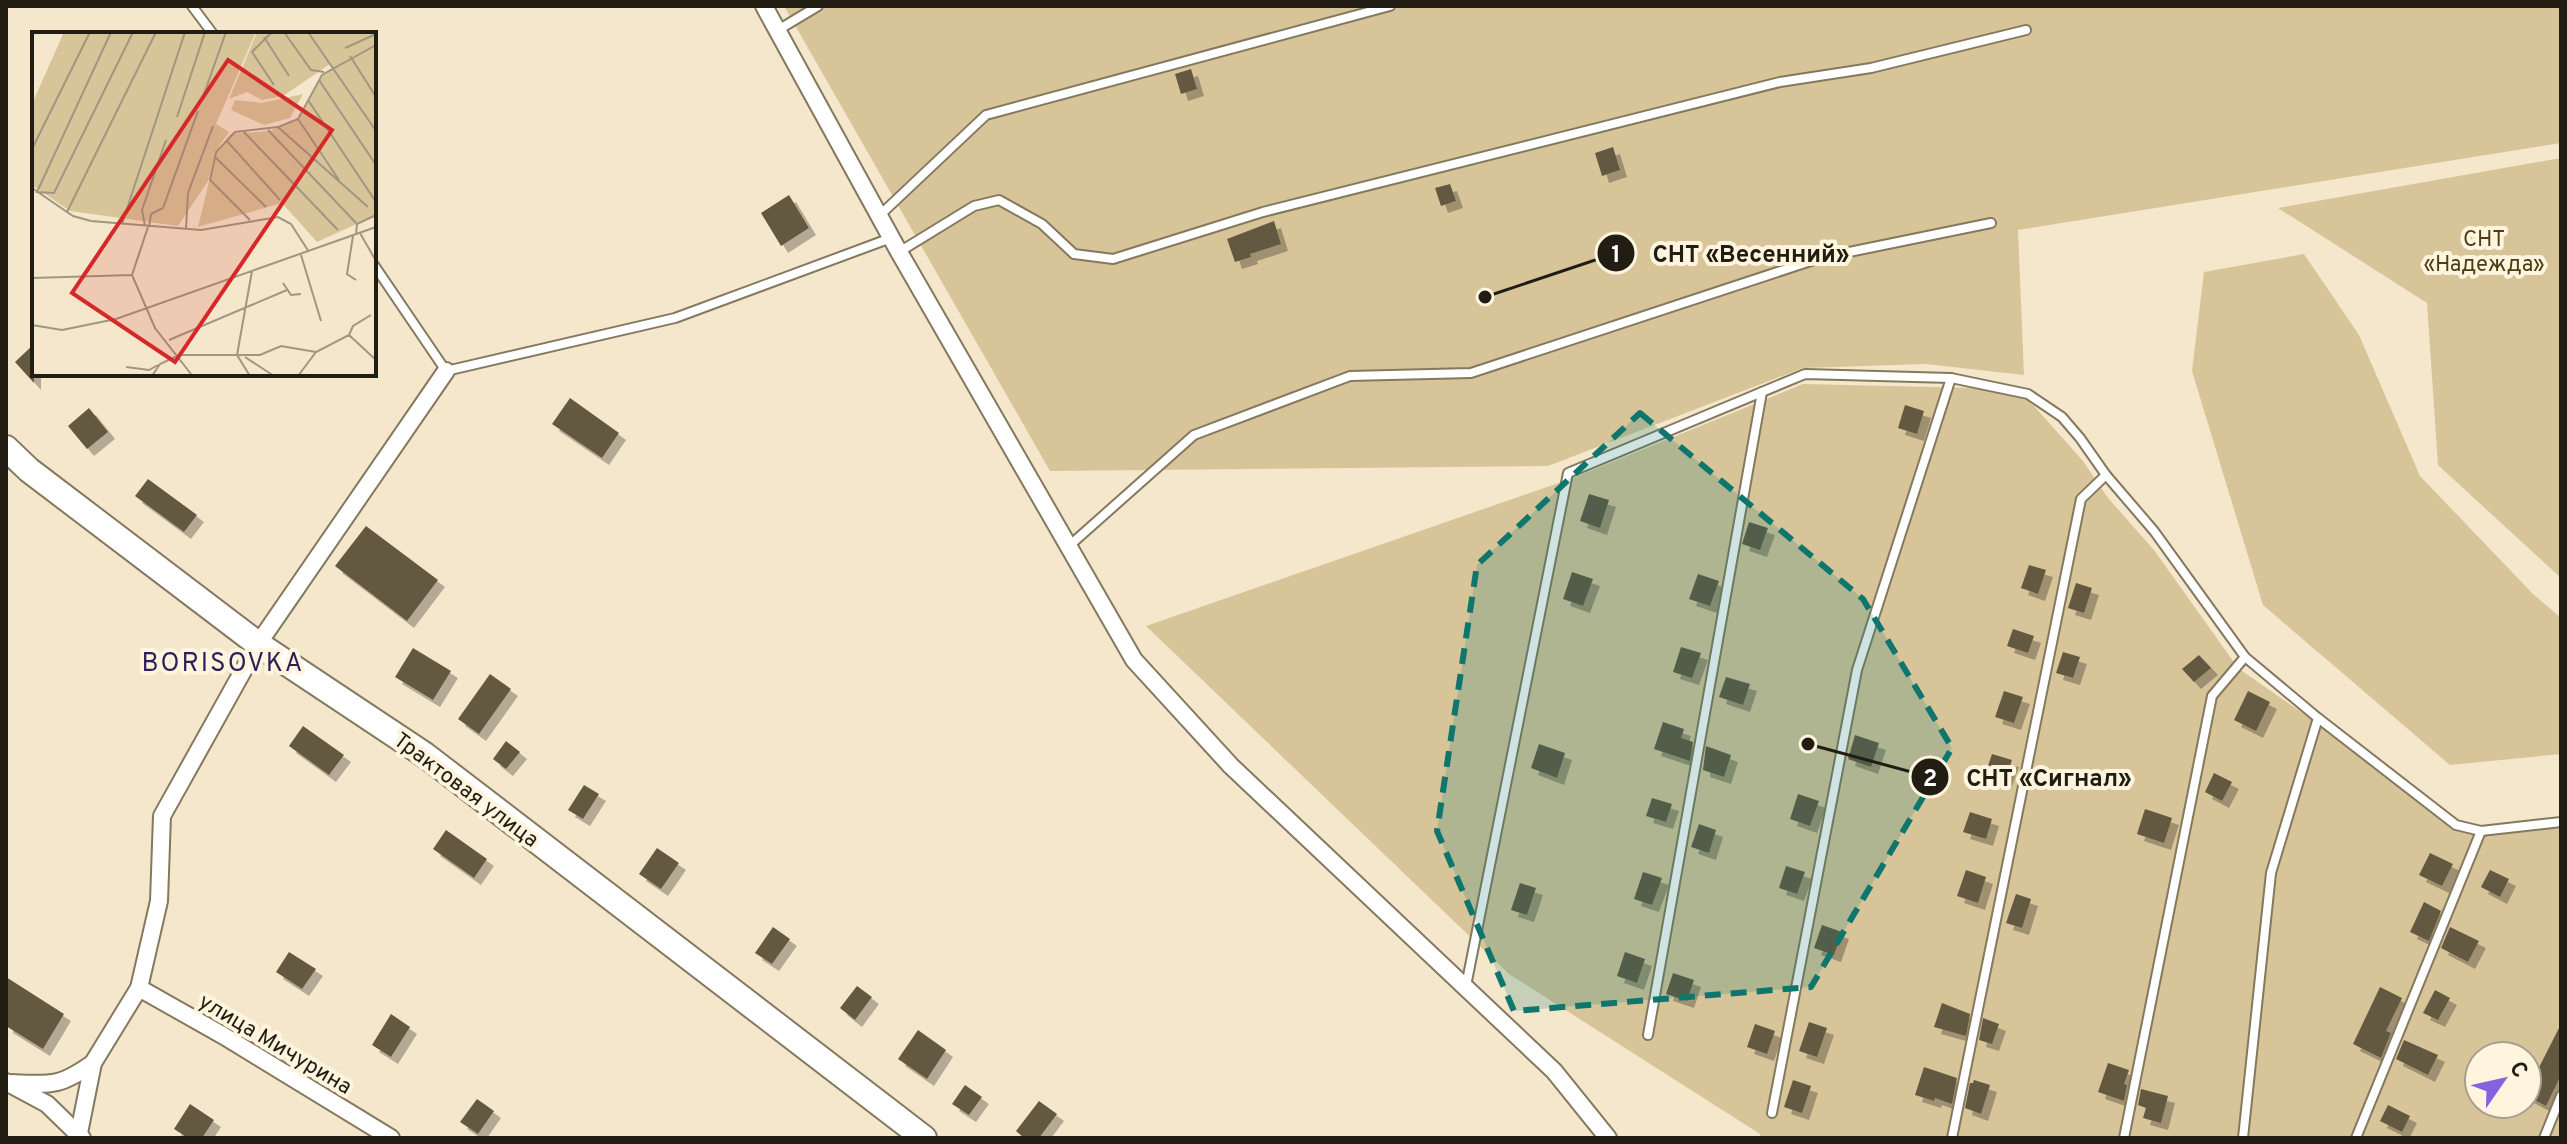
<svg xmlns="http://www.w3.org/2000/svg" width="2567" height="1144" font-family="Overpass,sans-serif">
  <defs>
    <filter id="shadow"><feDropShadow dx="7" dy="7" stdDeviation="0" flood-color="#0004"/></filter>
  </defs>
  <rect width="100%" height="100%" fill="#f4e7cb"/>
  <!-- green -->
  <g fill="#d7c599" fill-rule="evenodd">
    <path d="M784,6H2561V143L2018,230L2024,375L1926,364L1803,368L1548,466L1050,471Z"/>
    <path d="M2561,158V578L2438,465L2427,303L2278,208Z"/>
    <path d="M2304,254L2359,335L2420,476L2533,594L2561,618V754L2450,765L2263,605L2192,371L2204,272Z"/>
    <path d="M1803,384L2019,389L2083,461L2108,498L2154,550L2238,668L2474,833L2561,821V1138H1760V1134L1509,974L1146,626L1573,478ZM2479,1056H2527V1104H2479Z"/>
  </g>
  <!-- building -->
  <g fill="#645940" filter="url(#shadow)">
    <path d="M1191,69L1197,89L1181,94L1175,74Z"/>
    <path d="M1613,147L1620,170L1602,176L1595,153Z"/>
    <path d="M1450,184L1456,201L1441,206L1435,188Z"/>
    <path d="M789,195L809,228L781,246L761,213Z"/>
    <path d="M1274,221L1281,244L1250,254L1251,257L1235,262L1227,239Z"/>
    <path d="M34,344V383L15,362Z"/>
    <path d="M570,398L619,433L602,458L552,424Z"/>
    <path d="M1905,405L1924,411L1917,434L1898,428Z"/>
    <path d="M89,408L108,432L87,449L68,426Z"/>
    <path d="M148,479L197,515L184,532L135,496Z"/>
    <path d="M1589,494L1609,500L1600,528L1580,521Z"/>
    <path d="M1749,522L1768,528L1760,550L1742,544Z"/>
    <path d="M366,526L438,580L407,621L335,566Z"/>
    <path d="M2029,565L2046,570L2038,594L2021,588Z"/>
    <path d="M1572,572L1593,579L1583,606L1563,599Z"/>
    <path d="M1698,574L1719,581L1710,606L1689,599Z"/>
    <path d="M2076,583L2092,588L2084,613L2068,608Z"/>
    <path d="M2013,629L2034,636L2028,653L2007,646Z"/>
    <path d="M1681,647L1701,653L1692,678L1673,672Z"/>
    <path d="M413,648L451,671L433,700L395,677Z"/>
    <path d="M2063,652L2080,657L2073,678L2056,673Z"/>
    <path d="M2199,655L2211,668L2194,682L2182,669Z"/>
    <path d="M490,674L511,689L479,734L458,719Z"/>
    <path d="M1726,677L1750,684L1743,705L1719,697Z"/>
    <path d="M2004,691L2023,697L2014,723L1995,717Z"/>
    <path d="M2248,691L2270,702L2256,731L2234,720Z"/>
    <path d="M1663,722L1684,729L1681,738L1693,742L1690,761L1654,749Z"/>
    <path d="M303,726L344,755L329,775L289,746Z"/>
    <path d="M1855,735L1879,743L1871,767L1848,759Z"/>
    <path d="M506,741L520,752L506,769L493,759Z"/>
    <path d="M1539,744L1565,753L1557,778L1531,768Z"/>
    <path d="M1706,746L1731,755L1724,777L1703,770Z"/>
    <path d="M1992,754L2012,760L2004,782L1985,775Z"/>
    <path d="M2214,773L2232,782L2222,801L2205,792Z"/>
    <path d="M584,785L599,794L583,819L568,810Z"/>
    <path d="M1798,794L1819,801L1810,826L1790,819Z"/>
    <path d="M1652,798L1672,804L1666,822L1646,816Z"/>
    <path d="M2145,809L2172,818L2164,843L2137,834Z"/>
    <path d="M1970,812L1992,819L1986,839L1963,832Z"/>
    <path d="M1699,824L1716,830L1709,853L1691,847Z"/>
    <path d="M446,830L487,859L474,878L433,849Z"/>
    <path d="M657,848L679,863L661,889L639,874Z"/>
    <path d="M2430,853L2453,864L2442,886L2419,875Z"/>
    <path d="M1786,866L1805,872L1797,894L1779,888Z"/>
    <path d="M1966,870L1986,877L1978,903L1957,896Z"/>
    <path d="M2490,870L2509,879L2500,897L2481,887Z"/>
    <path d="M1643,872L1662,878L1652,905L1634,899Z"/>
    <path d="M1520,883L1536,888L1527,915L1511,910Z"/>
    <path d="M2016,894L2031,899L2022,928L2006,923Z"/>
    <path d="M2424,902L2441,911L2429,941L2410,932Z"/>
    <path d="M1822,925L1842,932L1834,955L1814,948Z"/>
    <path d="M773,927L790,939L772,964L755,953Z"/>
    <path d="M2450,927L2479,941L2468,962L2441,948Z"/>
    <path d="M289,952L316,969L302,989L276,972Z"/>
    <path d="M1625,952L1645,959L1637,983L1617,976Z"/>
    <path d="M1673,973L1694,980L1687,1001L1666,994Z"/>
    <path d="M6,977L64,1014L43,1049L6,1026Z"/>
    <path d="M857,986L872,997L855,1020L840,1008Z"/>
    <path d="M2380,987L2402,998L2386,1031L2391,1033L2381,1058L2353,1044Z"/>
    <path d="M2435,990L2450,998L2438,1020L2423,1013Z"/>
    <path d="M1942,1003L1970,1014L1966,1036L1934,1027Z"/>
    <path d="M391,1014L410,1027L391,1057L372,1045Z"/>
    <path d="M1983,1018L1999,1024L1992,1044L1979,1040Z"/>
    <path d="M1809,1022L1827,1028L1817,1057L1799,1051Z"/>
    <path d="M1755,1024L1775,1031L1767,1054L1747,1047Z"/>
    <path d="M2561,1024V1075L2546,1106L2527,1096V1091Z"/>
    <path d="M918,1030L946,1050L927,1079L898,1059Z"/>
    <path d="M2404,1040L2438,1055L2428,1075L2396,1059Z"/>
    <path d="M2108,1063L2129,1070L2124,1084L2127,1085L2124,1101L2098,1092Z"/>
    <path d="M1924,1067L1957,1078L1952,1104L1935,1098L1934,1101L1915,1095Z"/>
    <path d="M1793,1080L1811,1086L1802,1113L1784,1107Z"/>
    <path d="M1974,1080L1990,1085L1981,1114L1965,1108L1970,1083H1973Z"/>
    <path d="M965,1085L982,1097L969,1115L952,1104Z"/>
    <path d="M2141,1089L2168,1096L2161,1123L2143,1118L2146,1108L2138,1105Z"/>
    <path d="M477,1099L494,1111L478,1134L460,1122Z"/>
    <path d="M1039,1101L1057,1114L1039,1138H1024L1016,1131Z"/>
    <path d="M190,1104L214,1120L202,1138H188L174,1129Z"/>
    <path d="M2388,1105L2410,1116L2402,1132L2380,1121Z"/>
  </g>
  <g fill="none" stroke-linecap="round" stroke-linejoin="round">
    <!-- service casing -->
    <g stroke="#84795f" stroke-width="12">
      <g id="service">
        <path d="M192,6L213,34"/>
        <path d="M778,30L818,6"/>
        <path d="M879,216L986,115L1390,6"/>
        <path d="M899,252L974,206L999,200L1042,224L1074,254L1113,259L1263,212L1780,82L1871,68L2026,30"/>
        <path d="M374,265L446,371L675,318L891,238"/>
        <path d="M1069,546L1194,435L1350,376L1471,373L1820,258L1991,223"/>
        <path d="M1466,986L1568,473L1805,374L1951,378L2028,394L2062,417L2080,438L2106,475L2154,531L2245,657L2318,718"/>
        <path d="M1648,1035L1762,392"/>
        <path d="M1772,1113L1857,670L1951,378"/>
        <path d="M1952,1138L2081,499L2106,475"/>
        <path d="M2124,1138L2212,696L2245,657"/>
        <path d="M2243,1138L2271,873L2318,718L2456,825L2481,831L2561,822"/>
        <path d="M2356,1138L2481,831"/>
        <path d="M2544,1138L2561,1096"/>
      </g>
    </g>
    <!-- minor casing -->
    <g stroke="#84795f" stroke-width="20">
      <g id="minor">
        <path d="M764,6L899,252L1134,660L1231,766L1554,1071L1608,1138"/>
        <path d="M139,988L224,1036L391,1138"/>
        <path d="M6,1082L47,1104L82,1138"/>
        <path d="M13,1083C52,1085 61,1086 93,1063"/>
        <path d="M79,1133L93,1063L139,988L159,901L162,816L258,644L446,371"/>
      </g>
    </g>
    <!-- secondary casing -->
    <g stroke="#84795f" stroke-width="28">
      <path id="secondary" d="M6,448L29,470L258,644L425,755L924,1138"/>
    </g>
    <!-- service -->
    <use href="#service" stroke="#fff" stroke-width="8"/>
    <!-- minor -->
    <use href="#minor" stroke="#fff" stroke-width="16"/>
    <!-- secondary -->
    <use href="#secondary" stroke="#fff" stroke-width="24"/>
  </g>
  <!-- marked area -->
  <path fill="#0f766e" fill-opacity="0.2" stroke="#0f766e" stroke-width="6" stroke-dasharray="16 10" stroke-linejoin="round" d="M1640,413L1863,599L1952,748L1811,987L1514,1011L1437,831L1477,565Z"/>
  <g text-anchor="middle" stroke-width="8" stroke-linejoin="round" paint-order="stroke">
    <!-- park labels -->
    <g font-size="22" fill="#4b3c16" stroke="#fff5de">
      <text x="2484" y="246">СНТ<tspan x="2484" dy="25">«Надежда»</tspan></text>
    </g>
    <!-- street labels -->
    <g font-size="22" fill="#221d13" stroke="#fff5de">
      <text transform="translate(467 789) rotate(37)" y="8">Трактовая улица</text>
      <text transform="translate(276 1043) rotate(31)" y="8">улица Мичурина</text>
    </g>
    <!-- quarter labels -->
    <g font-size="26" letter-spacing="2" fill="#2f1d58" stroke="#fff5de">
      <text x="223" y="671">BORISOVKA</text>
    </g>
  </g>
  <!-- overview -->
  <g transform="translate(32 32)">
    <rect width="344" height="344" fill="#f4e7cb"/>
    <path d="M32,0H224L184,92L197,100L183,120L176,149L146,194L38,179L0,153V72ZM225,0H344V183L285,210L250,171L166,195L184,121L198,102L237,99L266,88L290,43L301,35L298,32L251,64L230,68L215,60L197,67ZM271,62L258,86L232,93L199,78L203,68L230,71Z" fill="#d7c599"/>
    <path fill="none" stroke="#a09681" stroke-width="2" d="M79,0L5,160L22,161L101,0M240,0L220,20L242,53M252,0L279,38L292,40M276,0L344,99M232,5L257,44M313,16L344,2M318,24L344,65M287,48L344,133M172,62L194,0M276,68L344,170M145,85L173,0M266,87L307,148M236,98L325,192M211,99L306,198M194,108L248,168M0,117L58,0M183,125L234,175M0,156L41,184L59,189L169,198L246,185L259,192L277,220M336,175L246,95L266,87L290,43L344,13M35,180L124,0M218,188L178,148L184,120L203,100L246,95M90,192L153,0M113,194L110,178L134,108M116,195L100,243L123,296L159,342M117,195L119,182L131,176L166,79M154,197L156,161L181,94M328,201L344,229M324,203L325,192L344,183M321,204L315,242L324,248M269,223L289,289M0,246L100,243M251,251L259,263L269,262M0,293L30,298L84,287L344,195M317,303L344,328M137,308L255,258M213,325L242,344M94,335L117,338L126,333M120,344L128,332L147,323H228L249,314L284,320M218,344L205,323L220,239M266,344L284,320L317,303L321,294L339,283"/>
    <path fill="#d62828" fill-opacity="0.15" stroke="#d62828" stroke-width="4" d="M196,28L300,98L143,330L40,261Z"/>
    <rect width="344" height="344" fill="none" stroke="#221d13" stroke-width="4"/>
  </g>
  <!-- callouts -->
  <path fill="none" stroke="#221d13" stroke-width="3" d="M1485 297L1616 253M1808 744L1930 777"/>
  <g fill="#221d13" stroke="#fff5de" stroke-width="3">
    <circle cx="1485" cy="297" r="8"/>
    <circle cx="1808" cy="744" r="8"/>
    <circle cx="1616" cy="253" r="20"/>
    <circle cx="1930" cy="777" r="20"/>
  </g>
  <g font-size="24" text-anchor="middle" font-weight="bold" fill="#fff">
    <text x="1616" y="262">1</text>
    <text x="1930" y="786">2</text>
  </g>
  <g font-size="24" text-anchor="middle" font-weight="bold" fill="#221d13" stroke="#fff5de" stroke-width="8" stroke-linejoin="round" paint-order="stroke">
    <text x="1751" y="262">СНТ «Весенний»</text>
    <text x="2049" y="786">СНТ «Сигнал»</text>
  </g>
  <!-- border -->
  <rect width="2567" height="1144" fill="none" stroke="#221d13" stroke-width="16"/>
  <!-- north arrow -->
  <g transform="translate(2503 1080) rotate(56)"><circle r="38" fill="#fff5de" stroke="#a79f8d" stroke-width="2"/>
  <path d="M0-6L14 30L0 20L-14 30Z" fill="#8663de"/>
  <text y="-12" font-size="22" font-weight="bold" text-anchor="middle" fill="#221d13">С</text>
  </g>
</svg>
